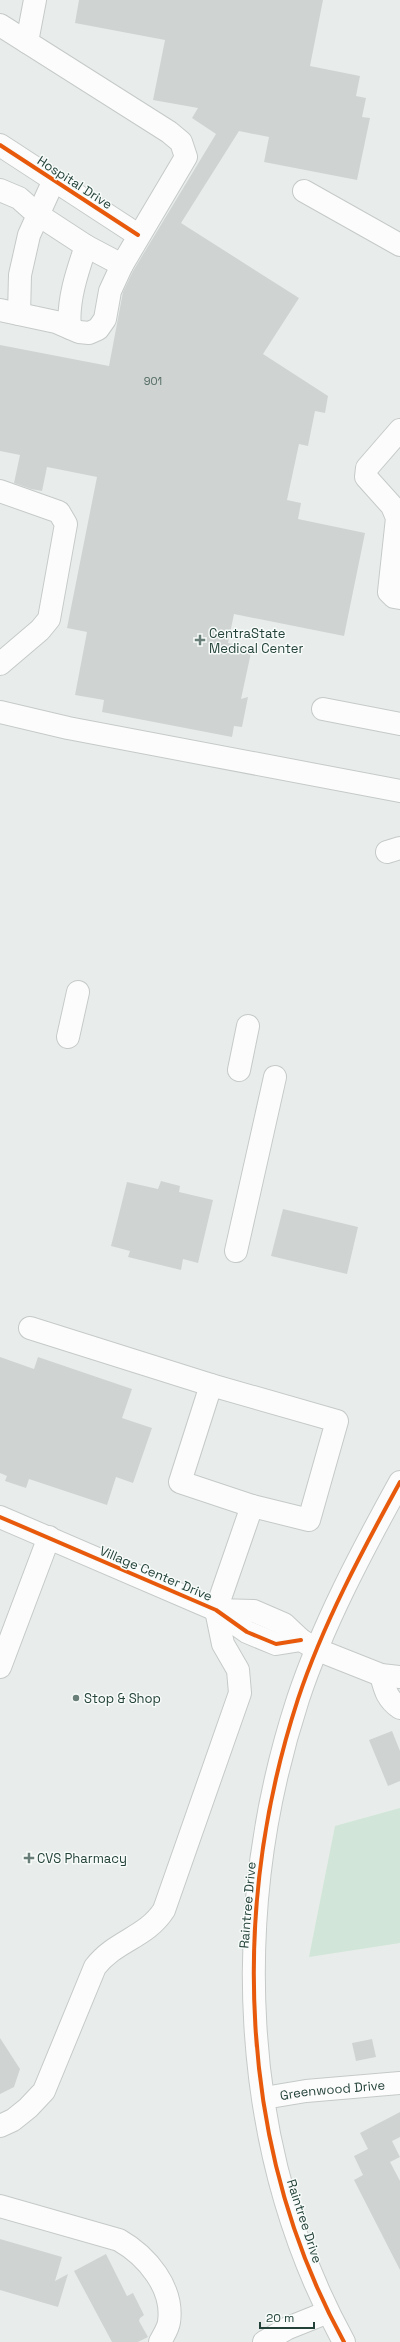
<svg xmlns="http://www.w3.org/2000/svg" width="400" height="2342" font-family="'Space Grotesk',sans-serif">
  <rect width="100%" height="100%" fill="#e8edeb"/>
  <!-- green -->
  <path fill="#d1e6d8" d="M400,1808V1943L309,1957L335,1826Z"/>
  <!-- building -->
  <g fill="#cfd4d2">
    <path d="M79,0H323L310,66L360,76L356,96L366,98L362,117L370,118L357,180L264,162L269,137L239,131L181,223L299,298L263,354L328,396L325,413L315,411L308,446L299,444L287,500L301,503L298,519L365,533L344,636L234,614L228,643L252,648L241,699L248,697L242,727L234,726L232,737L102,712L104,700L75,695L87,632L67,628L97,477L47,467L42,491L31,489L14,483L20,455L0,451V345L109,366L123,292L133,271L216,134L192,118L198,108L153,100L165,40L75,23Z"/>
    <path d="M161,1181L180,1186L179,1192L213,1200L198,1263L183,1259L181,1270L128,1257L130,1251L111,1246L127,1182L158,1189Z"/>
    <path d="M283,1209L358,1227L347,1274L271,1256Z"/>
    <path d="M0,1357L34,1369L38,1357L132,1389L122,1418L152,1428L133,1483L116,1477L107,1505L29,1479L26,1488L5,1481L7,1476L0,1473Z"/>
    <path d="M392,1731L400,1751V1781L388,1786L369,1740Z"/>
    <path d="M0,2038L20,2069L14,2087L0,2094Z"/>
    <path d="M372,2039L376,2057L356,2061L352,2043Z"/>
    <path d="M400,2112V2137L392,2141L400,2157L390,2162L400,2181V2270L354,2180L363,2175L354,2156L368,2149L360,2133Z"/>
    <path d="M0,2239L62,2257L55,2281L68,2274L58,2307L0,2290Z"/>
    <path d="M106,2254L127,2296L133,2293L144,2315L140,2318L139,2321L148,2337L138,2342H112L74,2271Z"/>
  </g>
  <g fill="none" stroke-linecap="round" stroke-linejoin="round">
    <!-- minor casing -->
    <g stroke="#c5cac8" stroke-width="24">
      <g id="minor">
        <path d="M0,25L169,132L181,142L186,157L122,265L110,291L105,319L98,329L89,333L79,332L56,322L0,310"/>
        <path d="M27,42L35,0"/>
        <path d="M0,145L138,235"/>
        <path d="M0,190L19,198L37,214L86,246C77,272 67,302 70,328"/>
        <path d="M304,191L400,245"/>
        <path d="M86,246L122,265"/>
        <path d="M19,314L20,275L29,235L54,180"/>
        <path d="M400,430L367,468L366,477L392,506L397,518L389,592L394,597L400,598"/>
        <path d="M0,491L59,512L66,524L49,619L40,630L0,664"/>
        <path d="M323,709L400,724"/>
        <path d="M0,712L68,728L400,791"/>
        <path d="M387,852L400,848"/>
        <path d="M68,1037L78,992"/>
        <path d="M239,1070L248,1026"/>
        <path d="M236,1251L275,1077"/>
        <path d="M211,1385L337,1421L309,1520L252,1506"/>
        <path d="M0,1517L216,1610L247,1632L276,1644L301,1640"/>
        <path d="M216,1610L254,1611L284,1624L301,1640L318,1650L381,1675L400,1677"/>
        <path d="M0,1667L49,1537"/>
        <path d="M381,1675C385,1690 387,1699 400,1708"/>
        <path id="s1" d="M264,2098L306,2091L400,2083"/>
        <path d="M0,2126L13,2120L28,2108L44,2091L95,1967C116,1940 146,1938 164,1910L240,1693L238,1670L223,1644L216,1610L252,1506L180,1482L211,1385L30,1328"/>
        <path d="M0,2206L119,2240C147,2256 174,2288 169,2322C168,2329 163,2336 160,2342"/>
        <path d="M264,2342L288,2328L328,2312"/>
        <path d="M344,2342C237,2147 230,1908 298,1699C323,1624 362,1551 400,1482"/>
      </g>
    </g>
    <!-- minor -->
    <use href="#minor" stroke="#fcfcfc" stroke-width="22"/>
    <!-- cycleway casing -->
    <g stroke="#f7fbf9" stroke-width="6">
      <g id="cycleway">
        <path d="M0,145L138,235"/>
        <path d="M0,1517L216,1610L247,1632L276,1644L301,1640"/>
        <path d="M344,2342C237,2147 230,1908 298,1699C323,1624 362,1551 400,1482"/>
      </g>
    </g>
    <!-- cycleway -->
    <use href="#cycleway" stroke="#e8590c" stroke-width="4"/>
  </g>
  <!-- markers -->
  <g fill="#697e78" stroke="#f7fbf9" stroke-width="1.5">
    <path d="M198 634h4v4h4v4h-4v4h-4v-4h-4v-4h4z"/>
    <circle cx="76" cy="1698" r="4"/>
    <path d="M27 1852h4v4h4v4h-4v4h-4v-4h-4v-4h4z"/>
  </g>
  <g text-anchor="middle" stroke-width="3" stroke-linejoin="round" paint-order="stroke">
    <!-- number labels -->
    <g font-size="11" fill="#506761">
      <text x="153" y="385">901</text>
    </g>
    <!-- street labels -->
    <g font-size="13" fill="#24423a" stroke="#f7fbf9">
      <text transform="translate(75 182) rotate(33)" y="5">Hospital Drive</text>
      <text transform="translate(156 1573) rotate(23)" y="5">Village Center Drive</text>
      <text transform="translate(247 1905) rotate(-85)" y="5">Raintree Drive</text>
      <text dy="5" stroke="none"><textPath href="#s1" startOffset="69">Greenwood Drive</textPath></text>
      <text transform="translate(305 2221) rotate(72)" y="5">Raintree Drive</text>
    </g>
    <!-- poi labels -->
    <g font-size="13" fill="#24423a" stroke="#f7fbf9" text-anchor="start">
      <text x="209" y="638">CentraState<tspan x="209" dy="15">Medical Center</tspan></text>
      <text x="84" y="1703">Stop &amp; Shop</text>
      <text x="37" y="1863">CVS Pharmacy</text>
    </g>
  </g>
  <!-- scale -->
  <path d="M260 2322v6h54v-6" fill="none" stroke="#24423a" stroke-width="2"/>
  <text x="266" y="2322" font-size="12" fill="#24423a" stroke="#f7fbf9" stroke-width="3" paint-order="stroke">20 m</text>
</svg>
